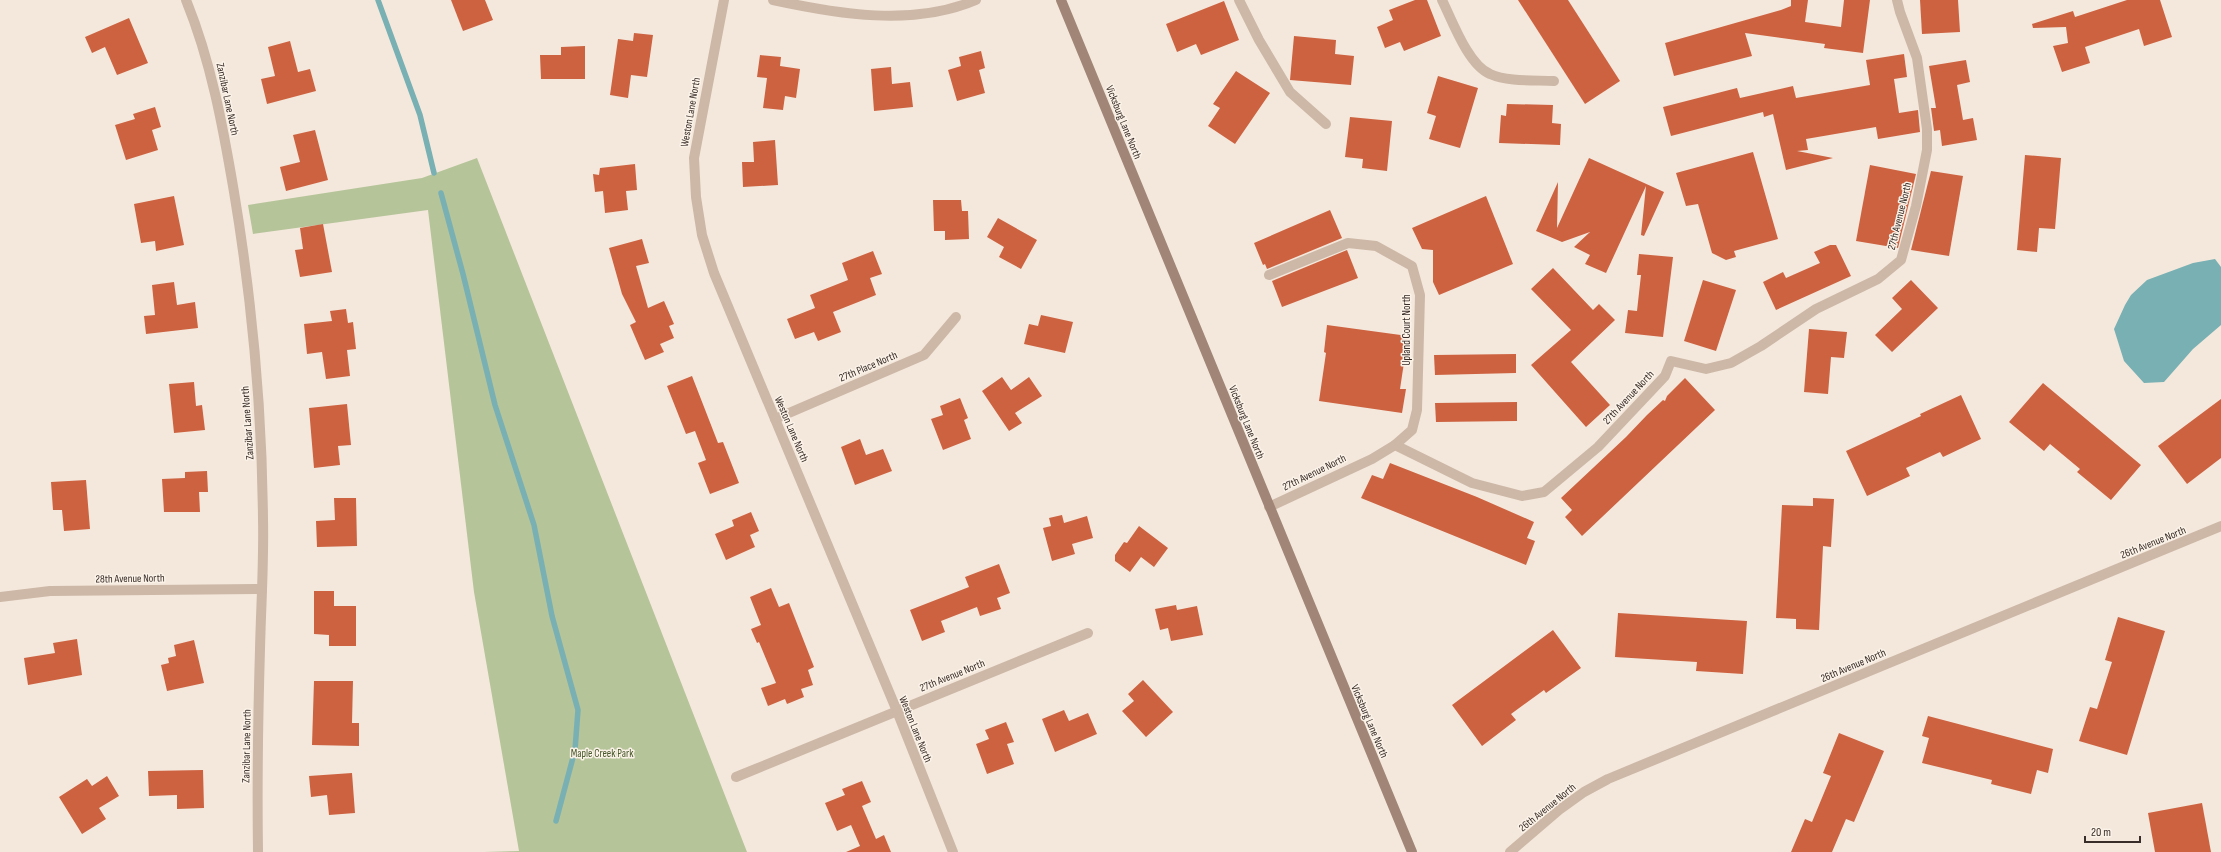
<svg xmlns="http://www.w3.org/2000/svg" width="2221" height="852" font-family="'Sofia Sans Condensed',sans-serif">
  <rect width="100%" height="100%" fill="#f4e8dc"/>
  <!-- green -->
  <path fill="#b6c49a" d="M477,158L747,852H484L519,851L474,592L428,210L253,234L248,205L422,178Z"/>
  <!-- water -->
  <path fill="#79b0b3" d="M2215,259L2221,267V325L2193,349L2164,382L2144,383L2124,361L2114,329L2125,305L2131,295L2147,280L2193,263Z"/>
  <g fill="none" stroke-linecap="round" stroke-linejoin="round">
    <!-- stream -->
    <g stroke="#79b0b3" stroke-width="5.5">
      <path d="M378,0L420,115L434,173"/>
      <path d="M441,193L463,274L495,405L534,525L552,616L578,710L575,750L556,821"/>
    </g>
  </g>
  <!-- building -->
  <g fill="#cd6240">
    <path d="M451,0H485L493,20L463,31Z"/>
    <path d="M1415,0H1427L1441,36L1404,51L1400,42L1385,48L1377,27L1393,20L1389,10Z"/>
    <path d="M1518,0H1568L1620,81L1585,104Z"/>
    <path d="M1791,0H1808L1805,22L1841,27L1844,0H1870L1863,53L1824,48L1825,44L1745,33L1752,56L1674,76L1665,43L1781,10L1791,6Z"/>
    <path d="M1920,0H1958L1960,32L1922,34Z"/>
    <path d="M2127,0H2160L2172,37L2144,46L2139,29L2085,47L2090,63L2062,72L2053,46L2068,43L2066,27L2033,28L2032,24L2073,11L2075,17Z"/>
    <path d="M1224,1L1239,40L1201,55L1196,44L1177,52L1166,24Z"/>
    <path d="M129,18L148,63L117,75L105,47L92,53L85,37Z"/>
    <path d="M634,33L653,35L647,77L631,75L628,98L610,95L618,39L633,41Z"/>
    <path d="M1294,36L1336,40L1335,54L1354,56L1351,85L1290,80Z"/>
    <path d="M290,41L298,72L310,69L316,91L267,104L261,79L275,76L268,47Z"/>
    <path d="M585,46V79H541L540,55H561V47Z"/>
    <path d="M981,51L985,68L979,70L985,93L957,101L948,70L961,66L959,57Z"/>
    <path d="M1904,54L1907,77L1894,79L1899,113L1918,110L1920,132L1878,139L1876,127L1806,139L1808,150L1797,151L1833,158L1786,170L1773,114L1764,117L1763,112L1671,136L1663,107L1737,88L1740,98L1793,86L1796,98L1870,85L1866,60Z"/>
    <path d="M760,55L781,57L780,66L800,69L796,98L785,96L783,110L763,108L767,78L757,77Z"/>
    <path d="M1966,60L1970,82L1957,85L1963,120L1973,118L1977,140L1942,146L1940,130L1934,131L1931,108H1936L1929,66Z"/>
    <path d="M891,67L892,84L910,82L913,107L874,111L871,69Z"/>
    <path d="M1236,71L1270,93L1235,144L1208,126L1220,108L1213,104Z"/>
    <path d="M1438,76L1478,88L1460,148L1429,139L1436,116L1427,113Z"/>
    <path d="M1507,104L1553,105L1552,123L1561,124L1560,145L1499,143L1501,115L1506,116Z"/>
    <path d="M155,107L161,127L152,130L158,150L126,160L115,125L135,119L133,114Z"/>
    <path d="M1350,117L1392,121L1387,171L1362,168L1363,159L1345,157Z"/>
    <path d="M315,130L328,180L286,191L280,167L300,162L293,135Z"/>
    <path d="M775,140L778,185L743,187L742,162H754L753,142Z"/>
    <path d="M1753,152L1778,239L1734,251L1736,257L1726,260L1712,253L1698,204L1686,206L1676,173Z"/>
    <path d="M2025,155L2061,158L2055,229L2039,228L2037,252L2017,250Z"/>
    <path d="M1589,158L1664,192L1644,236L1641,235L1646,186L1606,273L1585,264L1590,255L1574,247L1590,232L1562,242L1536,231L1558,182L1557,228Z"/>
    <path d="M635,164L637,190L626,191L628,210L605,213L603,191L595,192L593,174L599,175L600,168Z"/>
    <path d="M1870,165L1916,174L1898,248L1856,241Z"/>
    <path d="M1931,171L1963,176L1949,256L1911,250Z"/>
    <path d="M174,196L184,245L156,251L155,241L141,243L134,204Z"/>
    <path d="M1486,196L1513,264L1439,295L1433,282V250L1422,249L1412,228Z"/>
    <path d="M933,200H961L962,211H968L969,239L945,240V231H934Z"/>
    <path d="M1330,210L1342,238L1267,269L1265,264L1263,265L1254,243Z"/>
    <path d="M998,218L1037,240L1021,269L999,257L1004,247L987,237Z"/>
    <path d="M323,224L332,272L300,277L295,250L303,249L300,228Z"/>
    <path d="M642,239L649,263L636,266L648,308L664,301L674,324L669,326L674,338L660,344L664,352L645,360L630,325L636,322L622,294L609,248Z"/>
    <path d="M1830,245H1836L1851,276L1776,310L1763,282L1783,272L1786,278L1820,263L1814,252Z"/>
    <path d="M1347,250L1358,278L1282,307L1272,281Z"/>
    <path d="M873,251L882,274L870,278L876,295L833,312L841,332L818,341L814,332L795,339L787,319L815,308L810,295L848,280L842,263Z"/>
    <path d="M1639,254L1673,257L1663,337L1625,333L1628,310L1637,311L1641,275H1637Z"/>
    <path d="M1553,268L1593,310L1599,304L1615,320L1571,362L1610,405L1586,427L1531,365L1571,330L1531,289Z"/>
    <path d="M1703,280L1736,290L1716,351L1684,341Z"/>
    <path d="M1911,280L1938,308L1892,352L1875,335L1902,309L1892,298Z"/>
    <path d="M174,282L177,305L195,302L198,328L146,334L144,316L155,315L152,285Z"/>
    <path d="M346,309L348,323L353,322L356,349L347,350L350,376L326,379L322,352L307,354L304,324L332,321L330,311Z"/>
    <path d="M1041,315L1073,322L1065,353L1024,344L1029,324L1038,326Z"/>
    <path d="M1327,325L1408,336L1400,389H1406L1402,413L1319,401L1326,353L1324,352Z"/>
    <path d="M1809,329L1847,332L1844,358L1831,357L1828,394L1804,392Z"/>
    <path d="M1516,354V373L1435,375L1434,355Z"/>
    <path d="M692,376L718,443L723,442L739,483L710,494L698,463L706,460L695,431L686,434L667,386Z"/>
    <path d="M1002,377L1011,390L1029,377L1042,396L1015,413L1022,423L1009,431L982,391Z"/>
    <path d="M1685,378L1715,410L1582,536L1565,517L1572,510L1561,498L1626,437L1647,415L1663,400L1665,401L1667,396Z"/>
    <path d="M194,382L196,406L202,405L205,430L174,433L169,384Z"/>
    <path d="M2043,383L2141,465L2111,500L2077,472L2080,469L2050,444L2044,451L2009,422Z"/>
    <path d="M1961,395L1981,439L1943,457L1940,452L1906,468L1910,476L1867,496L1846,451L1921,416L1920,414Z"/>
    <path d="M960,398L968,418L964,420L971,439L943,450L931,419L943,415L940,406Z"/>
    <path d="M2221,399V458L2187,484L2158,446Z"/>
    <path d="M1517,402V421L1436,422L1435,403Z"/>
    <path d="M347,404L351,445L338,446L340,465L314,468L309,408Z"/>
    <path d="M860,439L866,455L883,449L892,471L855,485L841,447Z"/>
    <path d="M1390,463L1477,497L1534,522L1527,538L1535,541L1526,565L1361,498L1372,475L1383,479Z"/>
    <path d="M207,471L208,492H199L200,512H164L162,479L185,478V472Z"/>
    <path d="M86,480L90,529L64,531L62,510H53L51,482Z"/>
    <path d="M334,498H356L357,546L317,547L316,521L335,520Z"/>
    <path d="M1813,498L1834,499L1831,547L1823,546L1819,630L1796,629V619L1776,618L1782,505L1813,506Z"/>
    <path d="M751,512L759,531L750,535L755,547L726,560L715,534L734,526L732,520Z"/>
    <path d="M1062,515L1064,523L1087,516L1093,538L1072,544L1075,554L1052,561L1043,528L1051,526L1049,518Z"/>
    <path d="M1139,526L1168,548L1154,567L1141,557L1130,572L1115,561V555L1124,542L1127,543Z"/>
    <path d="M999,564L1010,593L997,598L1001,609L980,616L977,607L941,621L945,632L922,641L910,610L969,587L965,577Z"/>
    <path d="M771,588L779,607L789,603L814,667L808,670L813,685L801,689L804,697L787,704L785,699L768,706L761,688L776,683L759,642L757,643L751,629L761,625L750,597Z"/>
    <path d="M314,591H334V606H356V646H329V635L314,634Z"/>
    <path d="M1176,605L1177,610L1197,606L1203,635L1171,641L1168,628L1160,630L1155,609Z"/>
    <path d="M1618,613L1747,621L1743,674L1696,671L1697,662L1615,657Z"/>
    <path d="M2118,617L2165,631L2127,755L2079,741L2090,707L2097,709L2112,662L2105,660Z"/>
    <path d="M1553,630L1581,668L1546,693L1544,690L1511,714L1516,720L1482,746L1452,705Z"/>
    <path d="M77,639L82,675L28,685L24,658L55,653L53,643Z"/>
    <path d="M194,640L204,683L167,691L161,665L169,663L168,658L176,656L174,645Z"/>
    <path d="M1143,680L1173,712L1146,737L1122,711L1134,701L1128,694Z"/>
    <path d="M314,681H353L352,723H359V746L312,745Z"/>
    <path d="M1064,710L1069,721L1088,713L1097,734L1055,752L1042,719Z"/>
    <path d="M1928,716L2053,749L2048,773L2037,770L2031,794L1991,784L1992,780L1922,763L1929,738L1922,736Z"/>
    <path d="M1006,722L1014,742L1007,744L1014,764L987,774L976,744L989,739L985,730Z"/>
    <path d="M1839,733L1884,751L1854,822L1846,819L1832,852H1791L1805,819L1812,822L1831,776L1823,773Z"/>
    <path d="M203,770L204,808L177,809V795L149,796L148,771Z"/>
    <path d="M352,773L355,813L329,815L327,795L311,797L309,776Z"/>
    <path d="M107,776L119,796L99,808L106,819L82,834L59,797L87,779L92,786Z"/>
    <path d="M862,781L871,802L862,806L876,839L884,835L891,852H846L860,846L851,825L837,831L825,803L845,795L842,789Z"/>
    <path d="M2202,803L2211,852H2155L2148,813Z"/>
  </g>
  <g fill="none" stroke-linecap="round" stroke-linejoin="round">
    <!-- street -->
    <g stroke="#cdb8a7" stroke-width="10">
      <path d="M186,0C211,61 223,127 234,192C252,300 262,410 263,519C264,562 261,606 260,649C258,717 257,784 258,852"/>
      <path d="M724,0L694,158L696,197L702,235L714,273L897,711L953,852"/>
      <path d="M773,0C838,14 913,27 976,0"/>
      <path d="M1239,0L1259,40L1290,92L1326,124"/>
      <path d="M1442,0C1452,20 1468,65 1490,74C1508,82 1534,80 1554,81"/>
      <path d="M1269,275L1348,243L1376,246L1412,266L1420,295L1417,410L1412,430L1395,445"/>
      <path d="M775,419L924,355L956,317"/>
      <path d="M1269,507L1372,459L1395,445L1472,483L1522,496L1544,492L1598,447L1665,376L1671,361L1706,369L1731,363L1761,346L1816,309L1878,279L1901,260L1916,206L1927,150V129L1917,58L1900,12L1897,0"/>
      <path d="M0,597L50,591L262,589"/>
      <path d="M736,777L1088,633"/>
      <path d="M1510,852L1559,810L1584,792L1608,779L2221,526"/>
    </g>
    <!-- secondary -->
    <path stroke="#a18678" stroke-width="10" d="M1061,0L1412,852"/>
  </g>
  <g text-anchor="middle" stroke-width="3" stroke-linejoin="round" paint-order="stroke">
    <!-- street labels -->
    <g font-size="11" fill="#382d28" stroke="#fbf2e8">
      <text transform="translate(228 99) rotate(78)" y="4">Zanzibar Lane North</text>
      <text transform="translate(690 112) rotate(-80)" y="4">Weston Lane North</text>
      <text transform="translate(1124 122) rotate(68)" y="4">Vicksburg Lane North</text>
      <text transform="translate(1899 216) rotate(-76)" y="4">27th Avenue North</text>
      <text transform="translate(1406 330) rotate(-90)" y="4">Upland Court North</text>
      <text transform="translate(868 366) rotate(-23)" y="4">27th Place North</text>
      <text transform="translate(1628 397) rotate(-47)" y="4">27th Avenue North</text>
      <text transform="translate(1247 422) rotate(68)" y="4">Vicksburg Lane North</text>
      <text transform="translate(247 423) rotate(-94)" y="4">Zanzibar Lane North</text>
      <text transform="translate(792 429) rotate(67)" y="4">Weston Lane North</text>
      <text transform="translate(1314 472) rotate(-26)" y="4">27th Avenue North</text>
      <text transform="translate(2153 542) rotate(-22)" y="4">26th Avenue North</text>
      <text transform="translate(130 578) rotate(-1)" y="4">28th Avenue North</text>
      <text transform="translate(1853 665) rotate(-23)" y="4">26th Avenue North</text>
      <text transform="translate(952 675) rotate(-22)" y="4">27th Avenue North</text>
      <text transform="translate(1370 721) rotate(67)" y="4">Vicksburg Lane North</text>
      <text transform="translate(916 729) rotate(68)" y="4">Weston Lane North</text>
      <text transform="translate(246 746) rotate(-89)" y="4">Zanzibar Lane North</text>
      <text transform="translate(1547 807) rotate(-39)" y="4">26th Avenue North</text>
    </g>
    <!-- park labels -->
    <g font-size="11" fill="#47582a" stroke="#fbf2e8">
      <text x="602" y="757">Maple Creek Park</text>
    </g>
  </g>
  <!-- scale -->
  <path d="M2085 836v6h55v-6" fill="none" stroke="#382d28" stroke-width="2"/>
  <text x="2091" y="836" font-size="12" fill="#382d28" stroke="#fbf2e8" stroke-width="3" paint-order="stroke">20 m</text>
</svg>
